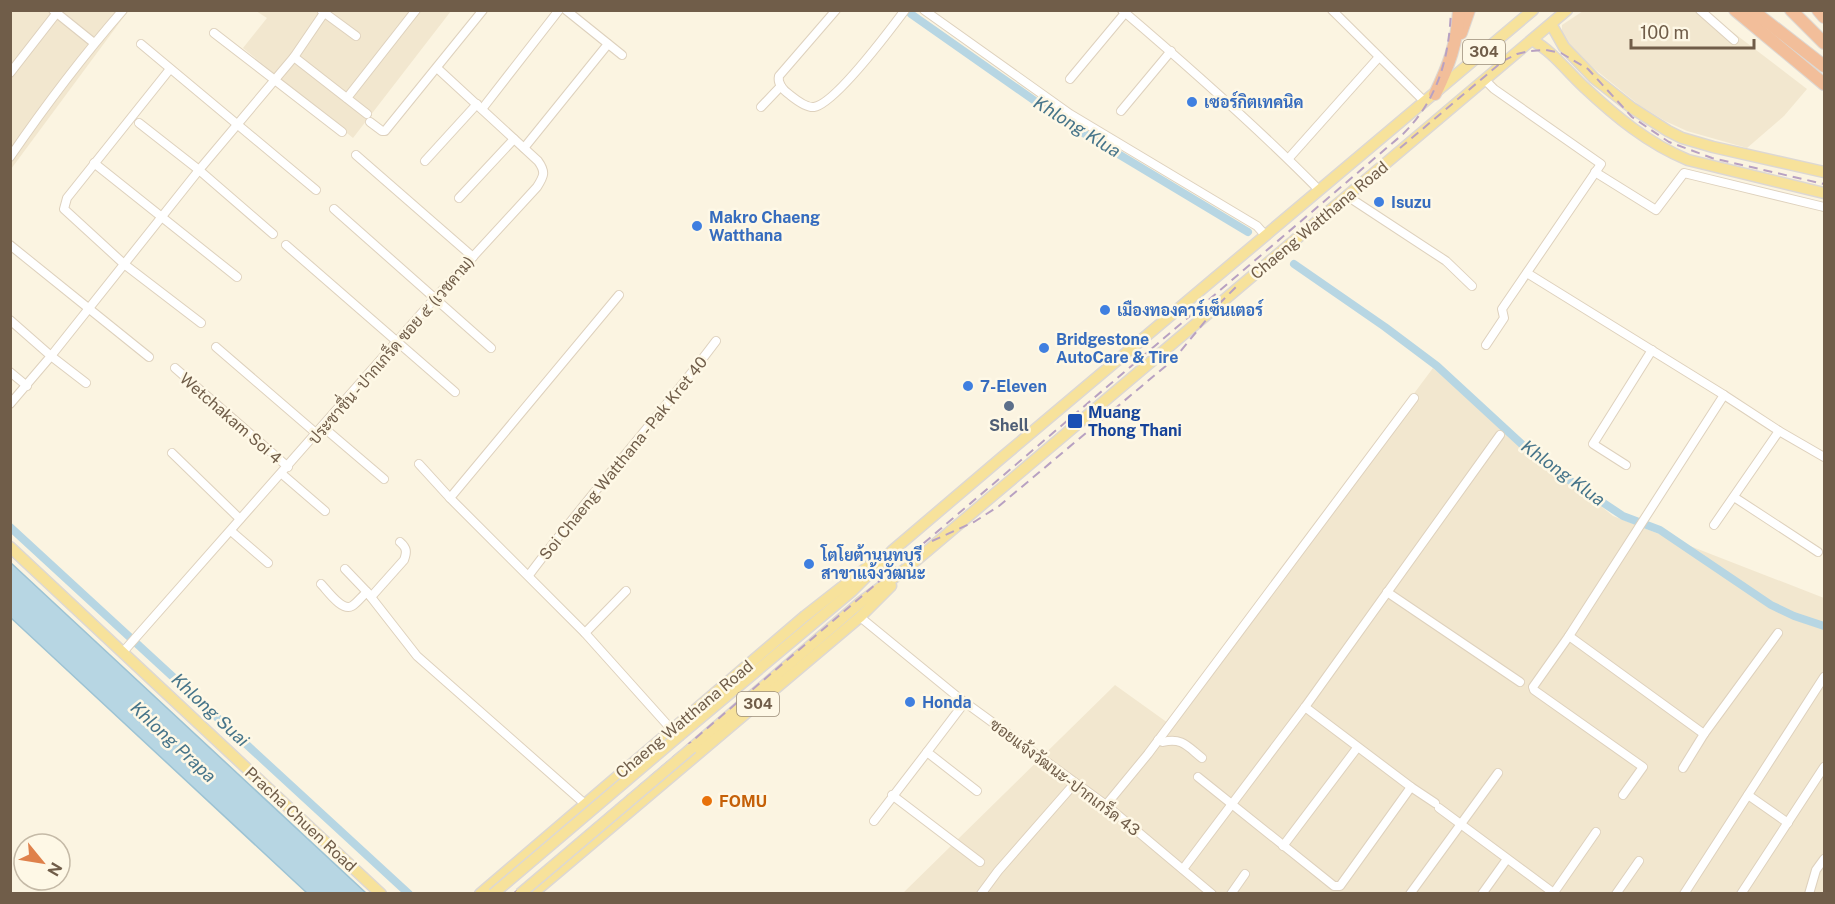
<svg xmlns="http://www.w3.org/2000/svg" width="1835" height="904" font-family="'Public Sans',Sarabun,sans-serif">
  <rect width="100%" height="100%" fill="#fbf4e1"/>
  <!-- residential -->
  <g fill="#f2e7cf">
    <path d="M11,11H128L11,169Z"/>
    <path d="M256,11H451L353,138L243,48L267,18Z"/>
    <path d="M1583,11H1705L1807,89L1784,116L1747,148L1687,131L1665,121L1639,105L1586,62L1567,42L1562,34V25Z"/>
    <path d="M1433,368L1613,516L1824,598V893L902,894L1115,685L1168,723Z"/>
  </g>
  <!-- water -->
  <path fill="#b7d6e3" stroke="#9dc3d4" stroke-width="1.5" d="M10,563H11L366,893H307L11,618Z"/>
  <g fill="none" stroke-linecap="round" stroke-linejoin="round">
    <!-- canal -->
    <g stroke="#b7d6e3" stroke-width="8">
      <path d="M911,14L1065,122L1248,232"/>
      <path d="M1294,264L1385,327L1437,366L1539,460L1623,516L1660,530L1771,605L1794,616L1824,626"/>
      <path d="M10,527L409,894"/>
    </g>
    <!-- minor casing -->
    <g stroke="#ded1bd" stroke-width="10">
      <g id="minor">
        <path d="M53,10L94,43"/>
        <path d="M566,10L622,55"/>
        <path d="M836,10L779,76C777,84 783,90 790,95C795,99 806,108 814,107C835,104 890,30 905,10"/>
        <path d="M924,10L1070,114L1257,226L1265,235"/>
        <path d="M1122,10C1190,68 1257,127 1319,190"/>
        <path d="M1332,10L1425,102"/>
        <path d="M1700,10L1734,40"/>
        <path d="M322,11L356,36"/>
        <path d="M214,33L342,132"/>
        <path d="M141,44L316,190"/>
        <path d="M294,57L367,114"/>
        <path d="M170,69L67,198L64,209L124,264L201,323"/>
        <path d="M10,73L59,10"/>
        <path d="M1070,79L1125,13"/>
        <path d="M1485,80L1494,89L1601,164L1502,309L1504,318L1486,345"/>
        <path d="M347,98L416,10"/>
        <path d="M761,107L781,86"/>
        <path d="M482,109L559,10"/>
        <path d="M1121,111L1171,51"/>
        <path d="M370,122L382,131H385L483,10"/>
        <path d="M139,123L199,170L273,234"/>
        <path d="M524,148L608,44"/>
        <path d="M356,155L473,257"/>
        <path d="M10,157C45,106 82,57 123,10"/>
        <path d="M1289,158L1379,57"/>
        <path d="M425,161L477,104"/>
        <path d="M94,163L237,277"/>
        <path d="M1595,172L1656,210L1684,173L1824,207"/>
        <path d="M1347,196L1446,261L1472,286"/>
        <path d="M459,198L514,139"/>
        <path d="M334,209L491,348"/>
        <path d="M10,245L149,357"/>
        <path d="M286,245L455,392"/>
        <path d="M1527,273L1724,395L1779,431L1824,457"/>
        <path d="M619,295L450,498L585,633L672,730"/>
        <path d="M10,320L51,356L86,383"/>
        <path d="M216,347L317,434"/>
        <path d="M175,368L288,467"/>
        <path d="M10,372L27,386"/>
        <path d="M10,404L51,356L199,170L294,57L326,10"/>
        <path d="M323,427L384,479"/>
        <path d="M172,453L240,519"/>
        <path d="M419,464L450,498"/>
        <path d="M1626,465L1593,444L1652,350"/>
        <path d="M282,474L325,511"/>
        <path d="M1734,497L1818,552"/>
        <path d="M1714,525L1779,431"/>
        <path d="M231,531L268,563"/>
        <path d="M345,569L367,592"/>
        <path d="M529,575C589,495 656,421 716,341"/>
        <path d="M321,584C327,590 342,612 352,606C357,603 362,596 367,592L417,656L585,804"/>
        <path d="M1387,592L1520,682"/>
        <path d="M371,597L404,560C407,552 407,548 400,542"/>
        <path d="M860,617L959,698L1106,805L1212,894"/>
        <path d="M585,633L626,591"/>
        <path d="M1569,636L1704,734L1778,633"/>
        <path d="M123,652L435,298L537,187C544,176 546,172 538,161L437,68"/>
        <path d="M965,702L927,752L977,791"/>
        <path d="M1305,707L1411,787L1435,803"/>
        <path d="M1158,740L1163,742C1182,737 1188,747 1202,758"/>
        <path d="M1683,768L1704,734"/>
        <path d="M1198,777L1334,886H1340L1411,787"/>
        <path d="M892,795L980,862"/>
        <path d="M1623,795L1643,767L1534,690L1533,687L1569,636L1724,395"/>
        <path d="M1748,795L1788,823"/>
        <path d="M1106,805L1148,754L1414,398"/>
        <path d="M1439,808L1555,894"/>
        <path d="M874,821L927,752"/>
        <path d="M1283,846L1357,748"/>
        <path d="M1183,869L1305,707L1500,435"/>
        <path d="M981,894L998,871L1075,783"/>
        <path d="M1231,894L1245,874"/>
        <path d="M1410,894L1498,773"/>
        <path d="M1482,894L1507,859"/>
        <path d="M1553,894L1596,832"/>
        <path d="M1616,894L1639,861"/>
        <path d="M1684,894L1824,677"/>
        <path d="M1741,894L1824,767"/>
        <path d="M1809,894L1816,870L1824,859"/>
      </g>
    </g>
    <!-- major casing -->
    <g stroke="#ddd8d3" stroke-width="13">
      <g id="major">
        <path d="M1551,24L1564,47L1594,78L1632,108L1668,131L1682,138L1713,147L1824,172"/>
        <path d="M1532,40C1552,51 1566,70 1583,86C1615,116 1647,143 1688,160L1824,193"/>
        <path d="M10,547L381,894"/>
        <path d="M680,735L852,591L892,551L1006,454L1533,10"/>
        <path d="M692,748L861,602L907,568L1567,10"/>
        <path d="M480,894L805,616L874,562"/>
        <path d="M532,894L860,617L891,586"/>
      </g>
    </g>
    <!-- highway casing -->
    <g stroke="#ddd8d3" stroke-width="14">
      <g id="highway">
        <path d="M1735,10L1824,84"/>
        <path d="M1752,10L1824,66"/>
        <path d="M1791,10L1824,43"/>
        <path d="M1818,10L1824,17"/>
        <path d="M1461,33L1469,10"/>
        <path d="M1435,94C1449,65 1457,44 1459,10"/>
      </g>
    </g>
    <!-- minor -->
    <use href="#minor" stroke="#fff" stroke-width="8"/>
    <!-- major -->
    <use href="#major" stroke="#f7e29b" stroke-width="10"/>
    <!-- highway -->
    <use href="#highway" stroke="#f2be9a" stroke-width="12"/>
    <!-- rail -->
    <g stroke="#b8a1c2" stroke-width="2" stroke-dasharray="9 6" stroke-linecap="butt">
      <path d="M1400,148L1503,61L1517,54L1530,51L1546,50L1561,53L1588,69L1632,117L1669,142L1712,158L1824,184"/>
      <path d="M932,541L974,522L999,506L1174,359L1221,302L1238,285"/>
      <path d="M513,894L1403,134C1438,99 1449,59 1451,10"/>
    </g>
    <!-- major-bridge casing -->
    <g stroke="#ddd8d3" stroke-width="13" stroke-linecap="butt">
      <g id="major-bridge">
        <path d="M493,894L680,735"/>
        <path d="M520,894L692,748"/>
      </g>
    </g>
    <!-- major-bridge -->
    <use href="#major-bridge" stroke="#f7e29b" stroke-width="10"/>
  </g>
  <!-- markers -->
  <g fill="#3f7fe0" stroke="#fef8e6" stroke-width="2">
    <circle cx="1192" cy="102" r="6"/>
    <circle cx="1379" cy="202" r="6"/>
    <circle cx="697" cy="226" r="6"/>
    <circle cx="1105" cy="310" r="6"/>
    <circle cx="1044" cy="348" r="6"/>
    <circle cx="968" cy="386" r="6"/>
    <circle cx="809" cy="564" r="6"/>
    <circle cx="910" cy="702" r="6"/>
  </g>
  <circle fill="#5c6f8a" stroke="#fef8e6" stroke-width="2" cx="1009" cy="406" r="6"/>
  <rect fill="#1a4fb4" stroke="#fef8e6" stroke-width="2" x="1067" y="413" width="16" height="16" rx="3"/>
  <circle fill="#e8710a" stroke="#fef8e6" stroke-width="2" cx="707" cy="801" r="6"/>
  <g text-anchor="middle" stroke-width="5" stroke-linejoin="round" paint-order="stroke">
    <!-- shield labels -->
    <g fill="#fef8e6" stroke="#9b8c78" stroke-width="1.5">
      <rect x="1463" y="40" width="42" height="24" rx="4.5"/>
      <rect x="737" y="692" width="42" height="24" rx="4.5"/>
    </g>
    <g font-size="15" font-weight="bold" fill="#705d49">
      <text x="1484" y="57">304</text>
      <text x="758" y="709">304</text>
    </g>
    <!-- shop labels -->
    <g font-size="16" font-weight="bold" fill="#366cbe" stroke="#fef8e6" text-anchor="start">
      <text x="1204" y="108">เซอร์กิตเทคนิค</text>
      <text x="1391" y="208">Isuzu</text>
      <text x="709" y="223">Makro Chaeng<tspan x="709" dy="18">Watthana</tspan></text>
      <text x="1117" y="316">เมืองทองคาร์เซ็นเตอร์</text>
      <text x="1056" y="345">Bridgestone<tspan x="1056" dy="18">AutoCare &amp; Tire</tspan></text>
      <text x="980" y="392">7-Eleven</text>
      <text x="821" y="561">โตโยต้านนทบุรี<tspan x="821" dy="18">สาขาแจ้งวัฒนะ</tspan></text>
      <text x="922" y="708">Honda</text>
    </g>
    <!-- street labels -->
    <g font-size="16" fill="#705d49" stroke="#fef8e6">
      <text transform="translate(1319 220) rotate(-40)" y="6">Chaeng Watthana Road</text>
      <text transform="translate(391 350) rotate(-49)" y="6">ประชาชื่น - ปากเกร็ด ซอย ๕ (เวชคาม)</text>
      <text transform="translate(231 418) rotate(41)" y="6">Wetchakam Soi 4</text>
      <text transform="translate(623 458) rotate(-51)" y="6">Soi Chaeng Watthana - Pak Kret 40</text>
      <text transform="translate(684 719) rotate(-40)" y="6">Chaeng Watthana Road</text>
      <text transform="translate(1065 777) rotate(37)" y="6">ซอยแจ้งวัฒนะ-ปากเกร็ด 43</text>
      <text transform="translate(301 819) rotate(43)" y="6">Pracha Chuen Road</text>
    </g>
    <!-- transit labels -->
    <g font-size="16" font-weight="bold" fill="#164399" stroke="#fef8e6" text-anchor="start">
      <text x="1088" y="418">Muang<tspan x="1088" dy="18">Thong Thani</tspan></text>
    </g>
    <!-- service labels -->
    <g font-size="16" font-weight="bold" fill="#4e5e75" stroke="#fef8e6">
      <text x="1009" y="431">Shell</text>
    </g>
    <!-- food labels -->
    <g font-size="16" font-weight="bold" fill="#c56008" stroke="#fef8e6" text-anchor="start">
      <text x="719" y="807">FOMU</text>
    </g>
    <!-- water labels -->
    <g font-size="18" font-style="italic" fill="#47758a" stroke="#fef8e6">
      <text transform="translate(1077 127) rotate(32)" y="6">Khlong Klua</text>
      <text transform="translate(1563 473) rotate(36)" y="6">Khlong Klua</text>
      <text transform="translate(210 710) rotate(43)" y="6">Khlong Suai</text>
      <text transform="translate(173 742) rotate(43)" y="6">Khlong Prapa</text>
    </g>
  </g>
  <!-- border -->
  <rect width="1835" height="904" fill="none" stroke="#705d49" stroke-width="24"/>
  <!-- north arrow -->
  <g transform="translate(42 862) rotate(120)"><circle r="28" fill="#fef8e6" stroke="#c5baa7" stroke-width="1.5"/>
  <path d="M0-4.5L10 22L0 15L-10 22Z" fill="#df814b"/>
  <text y="-9" font-size="16" font-weight="bold" text-anchor="middle" fill="#705d49">N</text>
  </g>
  <!-- scale -->
  <path d="M1631 39v9h123v-9" fill="none" stroke="#705d49" stroke-width="3"/>
  <text x="1640" y="39" font-size="18" fill="#705d49" stroke="#fef8e6" stroke-width="4.5" paint-order="stroke">100 m</text>
</svg>
